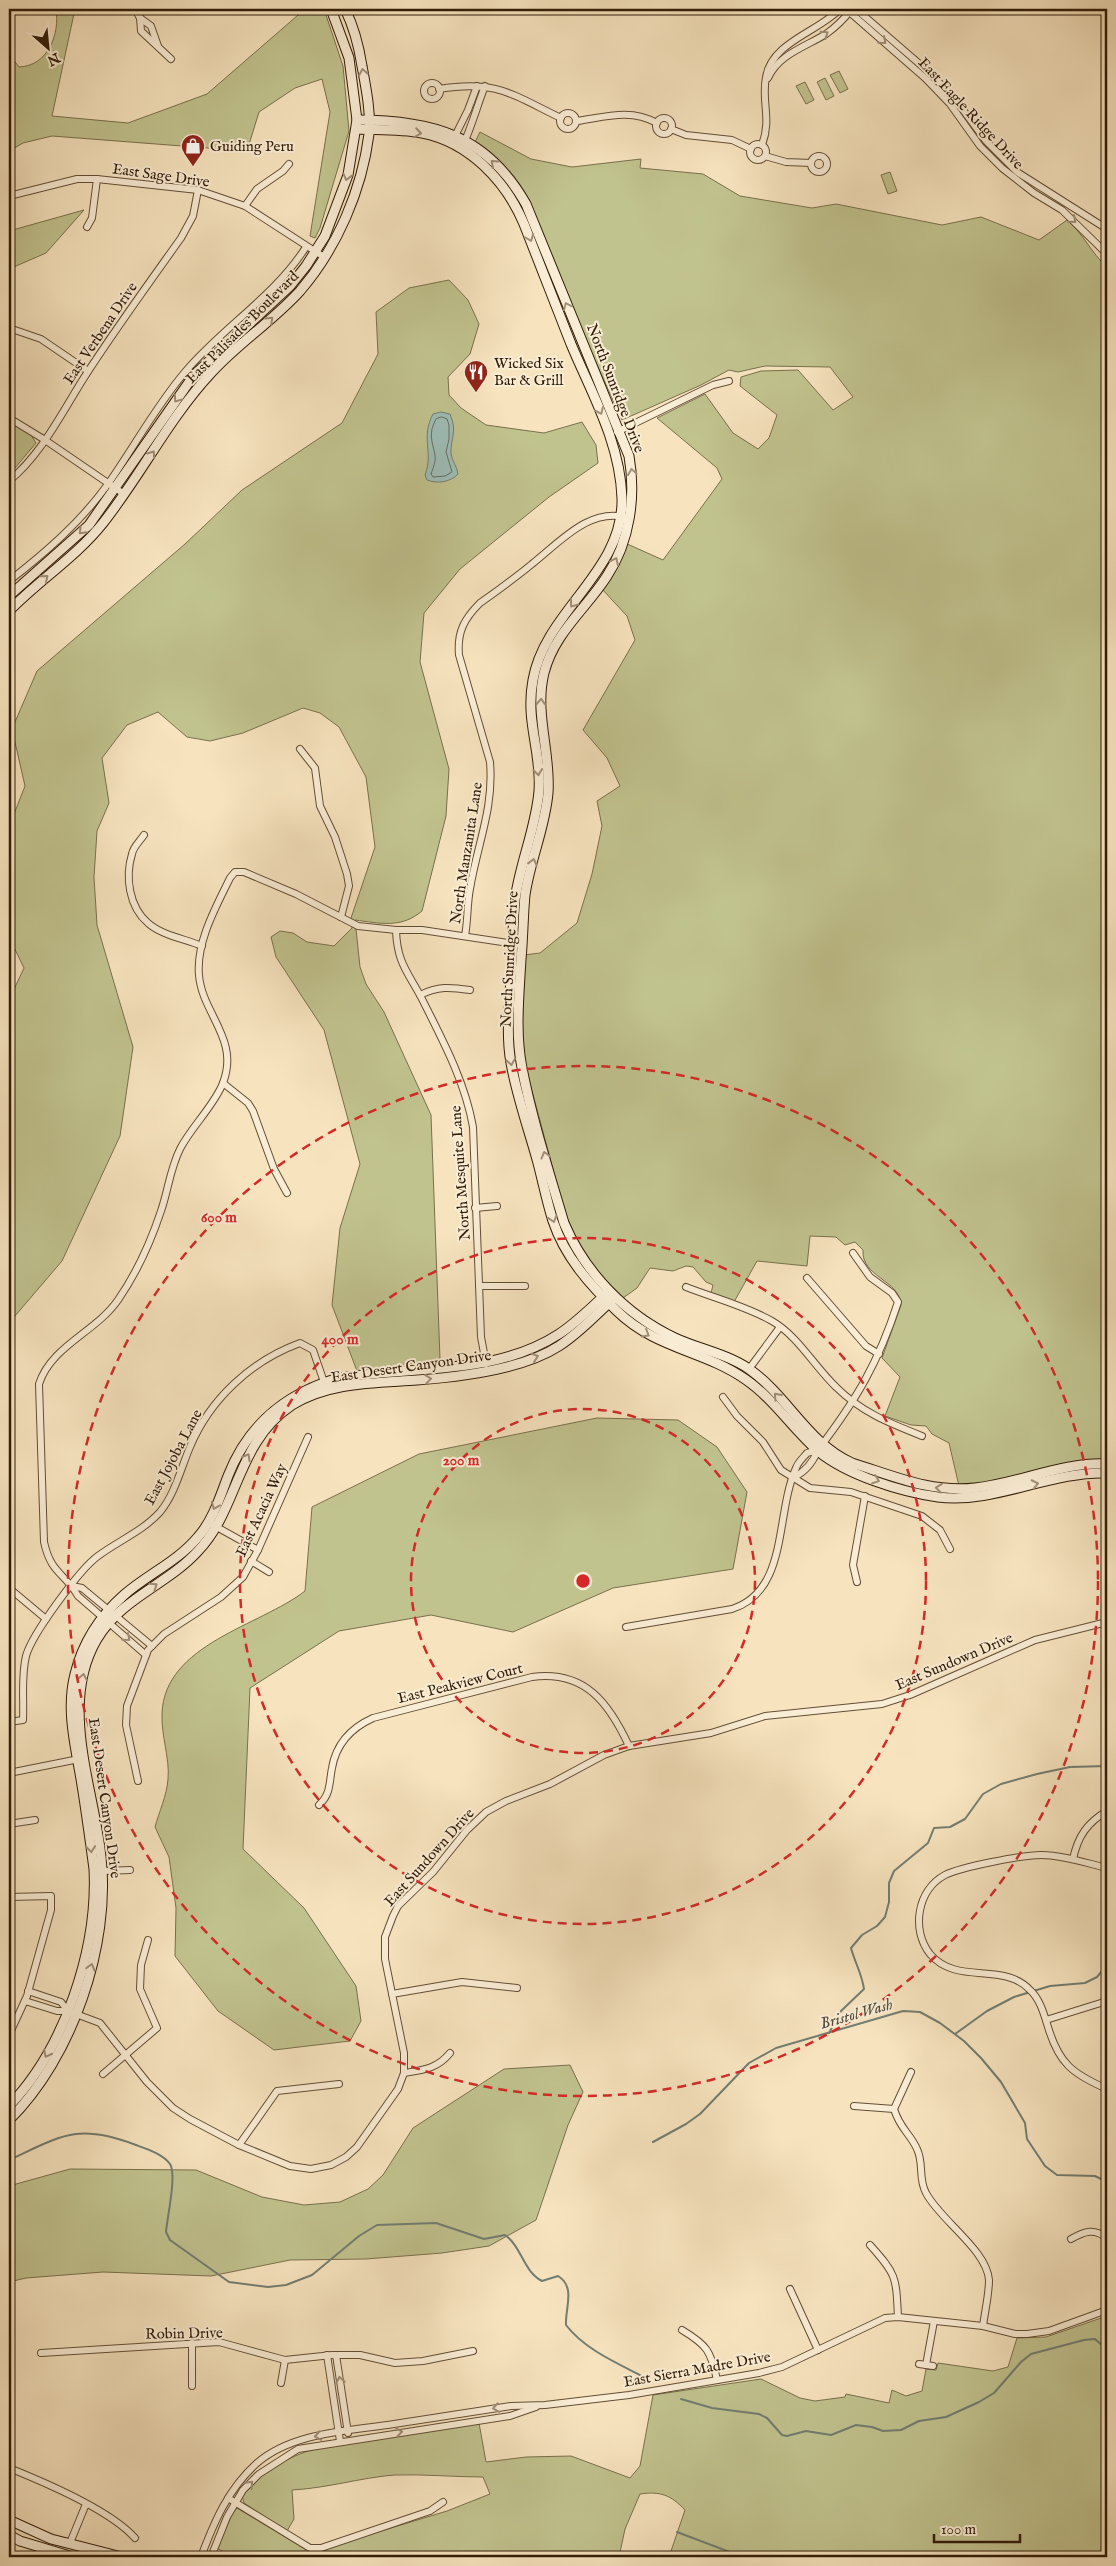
<svg xmlns="http://www.w3.org/2000/svg" width="1116" height="2566" font-family="'IM FELL English',serif">
  <rect width="100%" height="100%" fill="#f7e4bf"/>
  <filter id="stains"><feTurbulence type="fractalNoise" baseFrequency=".004" numOctaves="4"/><feColorMatrix values="0 0 0 0 .2 0 0 0 0 .09 0 0 0 0 .02 0 0 0 .5 -.17"/></filter>
  <radialGradient id="worn" r=".72"><stop offset=".6" stop-color="#630" stop-opacity="0"/><stop offset="1" stop-color="#630" stop-opacity=".3"/></radialGradient>
  <!-- green -->
  <g fill="#c1c38f" stroke="#79704c">
    <path d="M56,9H75L52,116L128,123L207,94L305,9H324L343,66L349,131L320,228L315,238L310,236L330,112L322,79L295,88L259,112L247,151L52,136L23,143L9,151V54L19,67C48,66 60,34 56,9Z"/>
    <path d="M839,71L848,89L840,93L830,75Z"/>
    <path d="M825,78L834,96L826,100L817,82Z"/>
    <path d="M805,82L814,100L806,104L796,86Z"/>
    <path d="M480,132L531,159L572,167L641,159L640,168L703,174L740,196L812,208L836,204L942,225L981,217L1039,240L1067,220C1083,233 1091,253 1107,267V1461L982,1484L959,1486L949,1443L932,1434L926,1426L911,1425L885,1416L900,1377L882,1358L901,1305C900,1280 861,1277 863,1250L855,1242L845,1245L836,1237L810,1236L807,1266L757,1261L734,1302L711,1293L713,1285L706,1282L693,1267L686,1266L673,1271L650,1268L637,1288L623,1298L586,1259L570,1232L521,1050L524,955L540,953L577,923L592,874L602,826L597,801L620,786L607,758L583,730L635,640L627,616L601,588L625,543L663,560L722,479L717,468L657,418L705,394L733,433L758,449L769,438L777,415L740,386L741,377L761,371L798,370L833,410L853,397L830,367L765,366L738,372L729,370L701,385L622,420L567,299L528,203L474,144Z"/>
    <path d="M890,172L897,191L888,194L881,175Z"/>
    <path d="M84,210L46,253L9,269V231Z"/>
    <path d="M449,280L468,300L479,324L470,354L448,377L449,395L461,408L486,425L544,433L582,422L596,445L598,463L549,497L460,569L424,613L420,662L449,769L446,816L422,911C401,929 379,923 355,920L360,967L366,984L384,1012L431,1115L440,1359L357,1371L332,1305L340,1228L360,1164L324,1030L276,957L271,937L280,931L293,933L307,942L334,946L352,928L351,918L375,847L366,777L339,727L320,713L303,708L243,733L210,741L187,737L158,712L127,725L102,758L109,803L97,831L94,877L97,925L133,1047L120,1136L62,1261L9,1323V1000L24,968L9,937V827L25,786L12,729L37,671L185,544L242,490L342,423L378,354L376,312L409,288Z"/>
    <path d="M9,422L31,435L36,443L9,475Z"/>
    <path d="M597,1418L678,1420L717,1447L747,1492L733,1569L613,1588L513,1632L431,1615L339,1631L250,1688L243,1849L304,1908L356,1986L361,2021L350,2041L274,2050L218,2011L175,1956L176,1908L169,1857L155,1827C159,1812 167,1795 168,1779C170,1758 161,1736 162,1714C164,1644 260,1626 305,1591L312,1507L419,1454Z"/>
    <path d="M570,2065L583,2092L568,2125L536,2220L489,2246L442,2253L366,2259L290,2260L211,2276L103,2272L26,2278L9,2282V2186L70,2169L196,2170L262,2197L304,2205L340,2202L368,2189L383,2175L413,2128L504,2069Z"/>
    <path d="M1107,2316V2557H669L685,2510C671,2495 660,2491 640,2494L625,2529L619,2557H232L217,2548L232,2514L237,2508L305,2549L315,2551L447,2511L490,2494L483,2477C454,2477 424,2474 394,2475C359,2478 328,2488 292,2490L294,2519L287,2531L244,2503L242,2496C263,2470 290,2455 322,2447L479,2423L486,2462L526,2457L571,2456L630,2478L640,2466L653,2395L761,2379L800,2398L815,2401L845,2397L846,2394L889,2403L892,2390L906,2396L922,2391L926,2369L936,2370L938,2363L993,2371L1008,2367L1017,2338L1046,2337Z"/>
  </g>
  <!-- water -->
  <path fill="#9ebeb8" stroke="#727d72" d="M441,412L450,414C458,433 450,438 451,454C452,461 457,466 458,474C451,482 437,484 427,480L425,475C434,451 420,439 433,414Z"/>
  <g fill="none" stroke-linecap="round" stroke-linejoin="round">
    <!-- shore -->
    <path stroke="#686d60" stroke-width="1" d="M442,417L447,419L449,425V439L446,452L452,472L445,476L433,477L431,474C433,468 436,462 435,455C432,440 428,434 436,419Z"/>
    <!-- stream -->
    <g stroke="#727d72" stroke-width="2">
      <path d="M829,2033L841,2011L864,1989C862,1974 855,1963 851,1948L862,1935L877,1926L885,1917L889,1902V1883L894,1871L928,1843L934,1828L950,1827L965,1819L983,1794L1001,1784L1037,1774L1070,1767L1107,1766"/>
      <path d="M955,2034L987,2011L1014,1997L1050,1986L1085,1983L1097,1977L1107,1965"/>
      <path d="M653,2142L686,2124L700,2114L749,2063L776,2048L903,2011L920,2012L940,2023L964,2041L981,2058L1001,2082L1025,2123L1027,2139L1045,2166L1057,2175L1095,2176L1107,2182"/>
      <path d="M9,2160C63,2135 78,2123 136,2145C147,2149 163,2154 170,2164C177,2175 167,2218 166,2232L170,2240L229,2282L268,2287L286,2285L312,2275L359,2236L377,2225L436,2223L484,2239L505,2235C522,2247 523,2271 542,2281L558,2276C576,2287 565,2308 566,2325C585,2350 619,2364 646,2378"/>
      <path d="M681,2399L712,2408L759,2414L767,2418L782,2435L787,2436L806,2431L831,2435L856,2425L872,2427L883,2431L901,2430L919,2421L946,2417L979,2402L994,2393L1021,2362L1031,2354L1084,2340L1095,2339L1104,2347L1107,2353"/>
      <path d="M677,2532L743,2557"/>
    </g>
    <!-- street casing -->
    <g stroke="#624e36" stroke-width="8">
      <g id="street">
        <path d="M135,9L140,18L141,31L171,59"/>
        <path d="M846,9L925,78L950,104L980,146L1002,168L1034,193L1062,210L1107,254"/>
        <path d="M856,9L930,73L955,99L986,141L1017,172L1107,229"/>
        <path d="M1102,9L1107,13"/>
        <path d="M140,18L151,26L158,46"/>
        <path d="M768,78C779,54 805,47 826,34C836,27 844,19 851,10"/>
        <circle cx="432" cy="91" r="8"/>
        <path d="M439,89C497,80 511,94 561,118"/>
        <circle cx="568" cy="121" r="8"/>
        <circle cx="664" cy="126" r="8"/>
        <path d="M577,121C605,117 630,108 657,123"/>
        <path d="M671,129L686,135L732,140L751,149"/>
        <path d="M453,140L468,110L477,86"/>
        <circle cx="758" cy="152" r="8"/>
        <path d="M463,145C472,126 477,106 485,86"/>
        <path d="M762,145C772,118 761,102 766,77C772,42 818,32 840,9"/>
        <path d="M765,156L786,162L811,163"/>
        <circle cx="819" cy="164" r="8"/>
        <path d="M9,196L77,179H97L198,190L245,206L324,257"/>
        <path d="M245,206L257,189L283,171L289,164"/>
        <path d="M87,227L92,218L97,179"/>
        <path d="M9,328L41,339L88,371"/>
        <path d="M9,418L45,440L124,494"/>
        <path d="M617,432L713,385L729,381"/>
        <path d="M9,481C43,453 63,410 87,373C117,327 149,283 181,238L193,216L198,190"/>
        <path d="M9,581C45,553 81,522 108,484C134,447 156,406 185,372C223,327 274,297 306,247"/>
        <path d="M300,749L315,768L320,806L335,837L347,874L349,886L341,917"/>
        <path d="M144,835C140,841 133,847 132,854C125,877 129,907 148,923C161,935 185,939 202,946"/>
        <path d="M396,930C397,962 407,971 421,997C442,1039 465,1081 473,1127L481,1337L486,1364"/>
        <path d="M465,936C468,920 467,904 470,889C477,845 494,809 490,762L459,655C457,632 464,619 480,603C497,591 515,578 532,564C559,543 590,506 628,518"/>
        <path d="M420,995C438,986 450,987 470,990"/>
        <path d="M223,1083L248,1103L253,1111L274,1169L287,1193"/>
        <path d="M475,1208L497,1206"/>
        <path d="M807,1278L866,1346L879,1354"/>
        <path d="M479,1286H525"/>
        <path d="M686,1287C714,1298 746,1306 772,1321C798,1336 814,1366 836,1387C861,1412 889,1423 922,1436"/>
        <path d="M749,1369L780,1327"/>
        <path d="M723,1397L737,1416L763,1442L781,1470L810,1488L851,1492L922,1516L940,1530L950,1549"/>
        <path d="M794,1477C805,1472 813,1462 818,1450C856,1400 878,1364 898,1302L892,1293L870,1277L853,1253"/>
        <path d="M213,1525L258,1550"/>
        <path d="M251,1561L269,1572"/>
        <path d="M857,1582L853,1565L865,1496"/>
        <path d="M72,1586L82,1588L152,1646"/>
        <path d="M9,1588L46,1619"/>
        <path d="M626,1627L732,1609C789,1591 775,1514 796,1468C798,1462 804,1457 807,1453L818,1450"/>
        <path d="M146,1655L78,1596C64,1572 51,1574 44,1542L39,1384C51,1346 96,1332 118,1300C136,1274 151,1241 161,1211C168,1191 170,1169 180,1149C191,1127 214,1106 223,1083C240,1039 202,1014 199,975C196,942 216,907 230,878L235,872H244L296,894L358,926L396,930H422L522,945"/>
        <path d="M9,1722L23,1720C24,1699 21,1676 26,1656C32,1634 80,1569 98,1556C118,1541 143,1531 160,1512C175,1494 181,1468 190,1447C210,1399 251,1361 300,1343L313,1350L325,1385"/>
        <path d="M9,1773L79,1759"/>
        <path d="M138,1781L126,1725L127,1706L148,1650L164,1634L221,1597L243,1577L258,1550L308,1437"/>
        <path d="M319,1805C331,1794 329,1783 332,1768C336,1744 351,1728 373,1718L532,1677C585,1670 609,1703 629,1746"/>
        <path d="M9,1824L35,1820"/>
        <path d="M1073,1859C1078,1836 1087,1823 1107,1811"/>
        <path d="M1107,1868C1086,1863 1063,1855 1041,1855C1022,1855 961,1867 945,1875C917,1890 911,1930 930,1954C957,1986 1003,1961 1030,1990C1040,1999 1044,2014 1048,2027C1059,2064 1073,2074 1107,2089"/>
        <path d="M103,1871L130,1870"/>
        <path d="M9,1897L51,1896V1910L27,1996L9,2035"/>
        <path d="M28,1991L61,2002L68,2011L100,2023L147,2082L173,2108L190,2119L239,2145L290,2166L311,2169L331,2165L346,2157L357,2147L398,2089L404,2073V2053L385,1959V1937L393,1916L398,1906L433,1872L467,1830L486,1812L506,1801L550,1784L604,1755L629,1746L711,1733L765,1716L882,1704L910,1695L1035,1640L1107,1622"/>
        <path d="M392,1994L462,1982L517,1988"/>
        <path d="M25,2001L57,2011H68"/>
        <path d="M1046,2020L1107,2001"/>
        <path d="M911,2072L894,2109C900,2129 910,2133 917,2149C924,2163 918,2179 926,2193C940,2220 987,2250 989,2280C989,2294 985,2311 983,2326"/>
        <path d="M404,2073C423,2070 437,2069 450,2053"/>
        <path d="M103,2074L157,2028L140,1989L141,1965L148,1940"/>
        <path d="M854,2106L894,2109"/>
        <path d="M239,2145L277,2091L339,2084"/>
        <path d="M1071,2239C1085,2231 1094,2228 1107,2238"/>
        <path d="M870,2245C897,2275 896,2277 898,2317"/>
        <path d="M790,2289L818,2350"/>
        <path d="M682,2330C707,2345 711,2351 717,2380"/>
        <path d="M41,2353L219,2342L285,2360L332,2355H360L395,2363L423,2361L473,2351"/>
        <path d="M327,2355L340,2441"/>
        <path d="M336,2355L348,2433"/>
        <path d="M919,2364L933,2366"/>
        <path d="M926,2365L934,2321"/>
        <path d="M281,2383L285,2360"/>
        <path d="M192,2386V2343"/>
        <path d="M9,2468C44,2482 110,2510 135,2538"/>
        <path d="M228,2498L310,2548H321L430,2511L443,2502"/>
        <path d="M70,2543L86,2504"/>
        <path d="M201,2557C214,2522 228,2489 257,2463C293,2432 349,2431 394,2424C433,2418 472,2412 511,2406L545,2405L629,2395L759,2373L782,2367L885,2318L898,2317L983,2326L1015,2334H1027L1049,2331L1107,2310"/>
        <path d="M211,2557L227,2517L243,2490L259,2474L298,2449L510,2416L536,2407"/>
      </g>
    </g>
    <!-- secondary casing -->
    <g stroke="#311c08" stroke-width="11">
      <g id="secondary">
        <path d="M357,120C432,120 487,135 526,204L629,456C636,496 630,541 607,576C586,609 554,633 544,673C534,713 551,753 548,793C545,828 530,860 525,895C523,916 523,938 521,959C519,995 515,1033 522,1068C532,1120 549,1172 564,1223C585,1273 626,1315 675,1338C699,1349 727,1354 749,1369C788,1396 808,1444 852,1463C894,1476 931,1493 975,1488C1020,1483 1062,1462 1107,1464"/>
        <path d="M357,129C378,130 400,129 422,133C469,142 506,181 524,224C540,264 555,304 571,344C592,394 620,442 622,498C624,572 545,611 533,680C525,722 542,752 539,791C536,828 520,863 515,900C513,920 513,940 512,960C511,993 505,1030 511,1063C517,1097 529,1130 538,1163C543,1182 547,1202 553,1221C565,1257 590,1285 617,1311C656,1349 703,1350 745,1379C773,1398 793,1429 818,1451C847,1475 901,1492 938,1497C995,1504 1050,1471 1107,1473"/>
        <path d="M9,596L89,525L194,375L290,286L306,266L325,236L348,175L357,120L349,58L331,9"/>
        <path d="M9,611C39,580 76,557 103,523C141,475 169,418 211,373C238,343 273,321 300,291C337,248 362,190 369,134C371,112 366,88 362,66C359,47 354,27 345,9"/>
        <path d="M9,2106C65,2048 98,1949 94,1869C90,1839 86,1809 81,1779C75,1744 66,1709 75,1674C83,1642 99,1617 124,1595C148,1574 177,1562 198,1537C213,1520 220,1497 228,1476C248,1425 284,1395 335,1379C409,1365 493,1377 559,1334C576,1323 591,1308 606,1294"/>
        <path d="M9,2120C72,2058 111,1945 101,1857C94,1788 58,1705 97,1639C121,1598 167,1585 198,1551C239,1508 236,1442 292,1405C328,1382 375,1383 417,1380C460,1377 522,1370 559,1346C578,1334 595,1316 612,1300"/>
        <path d="M9,2520L51,2539L122,2557"/>
        <path d="M9,2535L20,2541L73,2557"/>
      </g>
    </g>
    <!-- street -->
    <use href="#street" stroke="#faedd5" stroke-width="6"/>
    <!-- secondary -->
    <use href="#secondary" stroke="#faedd5" stroke-width="9"/>
  </g>
  <!-- one-way arrows -->
  <defs><path id="oneway-chevron" d="M-2-3.5L2.5 0L-2 3.5" fill="none" stroke-width="1.6" stroke-linecap="round" stroke-linejoin="round" transform="scale(1.25)"/></defs>
  <g stroke="#a08f79">
    <use href="#oneway-chevron" transform="translate(825 34) rotate(-33)"/>
    <use href="#oneway-chevron" transform="translate(883 41) rotate(41)"/>
    <use href="#oneway-chevron" transform="translate(363 72) rotate(-100)"/>
    <use href="#oneway-chevron" transform="translate(418 133) rotate(9)"/>
    <use href="#oneway-chevron" transform="translate(494 163) rotate(-138)"/>
    <use href="#oneway-chevron" transform="translate(347 177) rotate(104)"/>
    <use href="#oneway-chevron" transform="translate(1073 220) rotate(41)"/>
    <use href="#oneway-chevron" transform="translate(530 238) rotate(69)"/>
    <use href="#oneway-chevron" transform="translate(567 306) rotate(-115)"/>
    <use href="#oneway-chevron" transform="translate(270 320) rotate(-44)"/>
    <use href="#oneway-chevron" transform="translate(177 399) rotate(125)"/>
    <use href="#oneway-chevron" transform="translate(600 411) rotate(66)"/>
    <use href="#oneway-chevron" transform="translate(152 454) rotate(-55)"/>
    <use href="#oneway-chevron" transform="translate(632 472) rotate(-98)"/>
    <use href="#oneway-chevron" transform="translate(82 531) rotate(135)"/>
    <use href="#oneway-chevron" transform="translate(615 561) rotate(-64)"/>
    <use href="#oneway-chevron" transform="translate(45 578) rotate(-40)"/>
    <use href="#oneway-chevron" transform="translate(573 604) rotate(127)"/>
    <use href="#oneway-chevron" transform="translate(541 702) rotate(-87)"/>
    <use href="#oneway-chevron" transform="translate(538 772) rotate(84)"/>
    <use href="#oneway-chevron" transform="translate(533 862) rotate(-76)"/>
    <use href="#oneway-chevron" transform="translate(511 1062) rotate(81)"/>
    <use href="#oneway-chevron" transform="translate(545 1155) rotate(-105)"/>
    <use href="#oneway-chevron" transform="translate(553 1219) rotate(73)"/>
    <use href="#oneway-chevron" transform="translate(646 1334) rotate(31)"/>
    <use href="#oneway-chevron" transform="translate(535 1357) rotate(-19)"/>
    <use href="#oneway-chevron" transform="translate(428 1379) rotate(-7)"/>
    <use href="#oneway-chevron" transform="translate(777 1396) rotate(-132)"/>
    <use href="#oneway-chevron" transform="translate(247 1457) rotate(-61)"/>
    <use href="#oneway-chevron" transform="translate(876 1480) rotate(21)"/>
    <use href="#oneway-chevron" transform="translate(1035 1484) rotate(-12)"/>
    <use href="#oneway-chevron" transform="translate(939 1488) rotate(-174)"/>
    <use href="#oneway-chevron" transform="translate(215 1506) rotate(113)"/>
    <use href="#oneway-chevron" transform="translate(154 1586) rotate(-33)"/>
    <use href="#oneway-chevron" transform="translate(127 1638) rotate(41)"/>
    <use href="#oneway-chevron" transform="translate(83 1677) rotate(-79)"/>
    <use href="#oneway-chevron" transform="translate(91 1849) rotate(83)"/>
    <use href="#oneway-chevron" transform="translate(91 1967) rotate(-74)"/>
    <use href="#oneway-chevron" transform="translate(47 2054) rotate(117)"/>
    <use href="#oneway-chevron" transform="translate(340 2380) rotate(-99)"/>
    <use href="#oneway-chevron" transform="translate(496 2408) rotate(171)"/>
    <use href="#oneway-chevron" transform="translate(399 2432) rotate(-8)"/>
    <use href="#oneway-chevron" transform="translate(318 2436) rotate(170)"/>
    <use href="#oneway-chevron" transform="translate(250 2484) rotate(-47)"/>
  </g>
  <!-- distance rings -->
  <g fill="none" stroke="#d62828" stroke-width="2.5" stroke-dasharray="9 6">
    <circle cx="583" cy="1581" r="172"/>
    <circle cx="583" cy="1581" r="343"/>
    <circle cx="583" cy="1581" r="515"/>
  </g>
  <!-- icons -->
  <defs>
    <g id="shop-pin" transform="scale(1.25)"><path d="M0 17L-7.5 6A9.5 9.5 0 1 1 7.5 6Z" fill="#8f2418" stroke="#faedd5"/><path d="M-5-2.5h2.3a2.7 3.5 0 0 1 5.4 0H5L5.5 6h-11ZM-1.5-2.5h3a1.5 2.3 0 0 0-3 0Z" fill="#fff"/></g>
    <g id="restaurant-pin" transform="scale(1.25)"><path d="M0 17L-7.5 6A9.5 9.5 0 1 1 7.5 6Z" fill="#8f2418" stroke="#faedd5"/><path d="M-5-6h1v4h1v-4h1v4h1v-4h1v5L-1.5 .5V6h-2V.5L-5-1ZM5-6V6H3V1.5H1.5Q1.5-4 5-6Z" fill="#fff"/></g>
  </defs>
  <g fill-rule="evenodd">
    <use href="#shop-pin" x="193" y="146"/>
    <use href="#restaurant-pin" x="476" y="372"/>
  </g>
  <g text-anchor="middle" stroke-width="4" stroke-linejoin="round" paint-order="stroke">
    <!-- street labels -->
    <g font-size="15" fill="#311c08" stroke="#faedd5">
      <text transform="translate(971 113) rotate(47)" y="5">East Eagle Ridge Drive</text>
      <text transform="translate(161 175) rotate(8)" y="5">East Sage Drive</text>
      <text transform="translate(242 327) rotate(-45)" y="5">East Palisades Boulevard</text>
      <text transform="translate(100 333) rotate(-56)" y="5">East Verbena Drive</text>
      <text transform="translate(616 388) rotate(69)" y="5">North Sunridge Drive</text>
      <text transform="translate(466 853) rotate(-81)" y="5">North Manzanita Lane</text>
      <text transform="translate(509 959) rotate(-87)" y="5">North Sunridge Drive</text>
      <text transform="translate(460 1173) rotate(-94)" y="5">North Mesquite Lane</text>
      <text transform="translate(411 1366) rotate(-8)" y="5">East Desert Canyon Drive</text>
      <text transform="translate(173 1457) rotate(-62)" y="5">East Jojoba Lane</text>
      <text transform="translate(261 1510) rotate(-65)" y="5">East Acacia Way</text>
      <text transform="translate(954 1661) rotate(-23)" y="5">East Sundown Drive</text>
      <text transform="translate(460 1683) rotate(-14)" y="5">East Peakview Court</text>
      <text transform="translate(105 1798) rotate(82)" y="5">East Desert Canyon Drive</text>
      <text transform="translate(429 1857) rotate(-48)" y="5">East Sundown Drive</text>
      <text transform="translate(184 2333) rotate(-1)" y="5">Robin Drive</text>
      <text transform="translate(697 2369) rotate(-10)" y="5">East Sierra Madre Drive</text>
    </g>
    <!-- poi labels -->
    <g font-size="15" fill="#311c08" stroke="#faedd5" text-anchor="start">
      <text x="210" y="151">Guiding Peru</text>
      <text x="494" y="368">Wicked Six<tspan x="494" dy="17">Bar &amp; Grill</tspan></text>
    </g>
    <!-- water labels -->
    <g font-size="16" font-style="italic" fill="#524d3d" stroke="#faedd5">
      <text transform="translate(856 2013) rotate(-16)" y="6">Bristol Wash</text>
    </g>
  </g>
  <circle cx="583" cy="1581" r="8" fill="#d62828" stroke="#faedd5" stroke-width="2.5"/>
  <g font-size="15" text-anchor="middle" font-weight="bold" fill="#d62828" stroke="#faedd5" stroke-width="4" stroke-linejoin="round" paint-order="stroke">
    <text x="219" y="1222">600 m</text>
    <text x="340" y="1344">400 m</text>
    <text x="461" y="1465">200 m</text>
  </g>
  <!-- margin -->
  <rect width="1116" height="2566" fill="none" stroke="#f7e4bf" stroke-width="30"/>
  <rect x="10" y="10" width="1096" height="2546" fill="none" stroke="#311c08" stroke-width="2.5"/>
  <rect x="15" y="15" width="1086" height="2536" fill="none" stroke="#311c08"/>
  <!-- north arrow -->
  <g transform="translate(48 48) rotate(153)" stroke="#faedd5" stroke-width="4" paint-order="stroke">
  <path d="M0-4L9 19L0 12L-9 19Z" fill="#311c08"/>
  <text y="-8" font-size="14" font-weight="bold" text-anchor="middle" fill="#311c08">N</text>
  </g>
  <!-- scale -->
  <path d="M934 2534v8h86v-8" fill="none" stroke="#311c08" stroke-width="2.5"/>
  <text x="941" y="2534" font-size="15" fill="#311c08" stroke="#faedd5" stroke-width="4" paint-order="stroke">100 m</text>
  <rect width="100%" height="100%" filter="url(#stains)"/>
  <rect width="100%" height="100%" fill="url(#worn)"/>
</svg>
